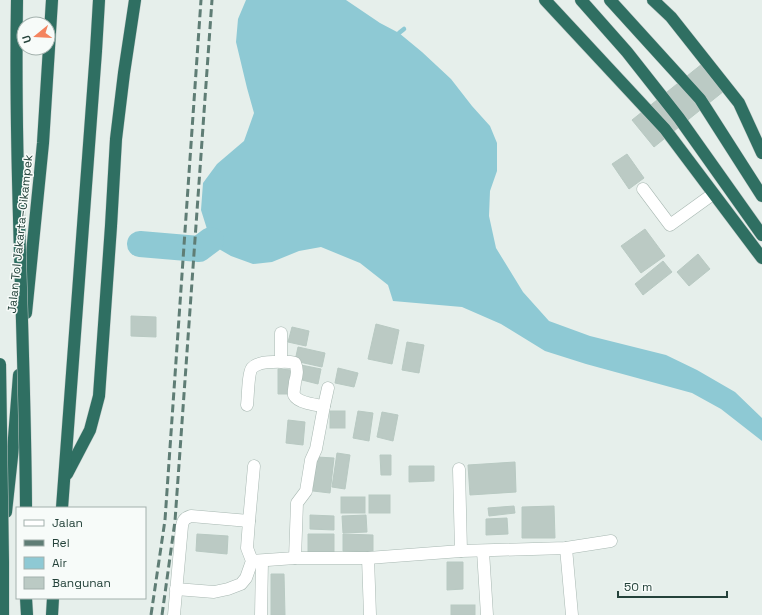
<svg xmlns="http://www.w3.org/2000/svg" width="762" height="615" font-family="'Space Grotesk',sans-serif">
  <rect width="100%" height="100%" fill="#e6efeb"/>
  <!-- water -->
  <path fill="#8ec9d4" d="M246,0H346L380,23L399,33L422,52L451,79L472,106L490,126L497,143V171L490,191L489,216L496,248L523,292L549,321L590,336L666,355L697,370L735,392L762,418V441L721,409L692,393L586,364L545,351L501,324L462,307L393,301L388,285L360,263L321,247L299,251L272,262L253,264L231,256L212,245L201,210L203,183L217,164L244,141L254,113L247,88L236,42L238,19Z"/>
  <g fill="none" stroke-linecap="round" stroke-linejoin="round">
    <!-- stream -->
    <path stroke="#8ec9d4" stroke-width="4.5" d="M399,33L404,29"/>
    <!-- river -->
    <path stroke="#8ec9d4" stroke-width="26" d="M140,244L199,249L211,240"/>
  </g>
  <!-- building -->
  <g fill="#bbcac4" stroke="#b8c9c2">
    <path d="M702,64L724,91L654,147L632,120Z"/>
    <path d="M627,154L644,178L629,189L612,164Z"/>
    <path d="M645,229L665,256L641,273L621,246Z"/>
    <path d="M698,254L710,269L689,286L677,272Z"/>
    <path d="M663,261L672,272L643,295L635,284Z"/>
    <path d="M131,316L156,317V337L131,336Z"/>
    <path d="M376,324L399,330L392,364L368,359Z"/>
    <path d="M292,327L309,331L306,346L288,342Z"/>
    <path d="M407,342L424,345L419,373L402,370Z"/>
    <path d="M298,347L325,353L322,367L295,361Z"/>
    <path d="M301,365L321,369L318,384L298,379Z"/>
    <path d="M338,368L358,373L354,387L335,383Z"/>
    <path d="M278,369L292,370L291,394H278Z"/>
    <rect x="330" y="411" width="15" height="17"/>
    <path d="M358,411L373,413L369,441L353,438Z"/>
    <path d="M382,412L398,415L393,441L377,437Z"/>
    <path d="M288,420L305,422L303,445L286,443Z"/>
    <path d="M337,453L350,455L345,489L332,487Z"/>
    <path d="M380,455H391V475H381Z"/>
    <path d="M317,457L334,458L330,493L313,491Z"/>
    <path d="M515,462L516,492L470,495L468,465Z"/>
    <path d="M409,466H434V481L409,482Z"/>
    <rect x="369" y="495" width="21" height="18"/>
    <rect x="341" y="497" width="24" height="16"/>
    <path d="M514,506L515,513L489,516L488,508Z"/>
    <path d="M554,506L555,538H522V507Z"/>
    <path d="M310,515L334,516V530L310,529Z"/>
    <path d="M366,515L367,532L343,533L342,516Z"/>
    <path d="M507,518L508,534L486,535V519Z"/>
    <path d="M197,534L228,536L227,554L196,551Z"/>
    <path d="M308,534H334V555L308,554Z"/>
    <path d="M343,534L373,535V552L343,551Z"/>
    <path d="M447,562H463V589L447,590Z"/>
    <path d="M271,574H284L285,615H271Z"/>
    <rect x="451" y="605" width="24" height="10"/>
  </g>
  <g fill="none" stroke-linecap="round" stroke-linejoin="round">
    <!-- minor casing -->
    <g stroke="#a8b8b2" stroke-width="13">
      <g id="minor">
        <path d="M643,189L670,225L713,194"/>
        <path d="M281,362V333"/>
        <path d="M247,405C248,398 248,373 252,368C257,363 267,362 273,362C281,362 288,361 295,363C298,370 297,375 295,382C295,386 293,391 294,395C298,403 316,405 324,406"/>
        <path d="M459,469L461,551"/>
        <path d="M566,548L572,615"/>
        <path d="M483,551L487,615"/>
        <path d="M295,558L297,503L306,491L311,460L316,449L324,406L328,388"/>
        <path d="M368,558L370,615"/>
        <path d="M252,561L295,558H368L461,551L566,548L611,541"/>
        <path d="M176,589L214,592L228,589L241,584L246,578L252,561L247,548L249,521L254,466"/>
        <path d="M174,615L182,526C183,520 185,518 191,516L249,521"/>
        <path d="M261,615L262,561"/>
      </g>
    </g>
    <!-- highway casing -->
    <g stroke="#c2cac8" stroke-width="13">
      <g id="highway">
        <path d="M545,0L665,129L762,258"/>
        <path d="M581,0L627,52L679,118L762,235"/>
        <path d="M610,0L700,99L762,196"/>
        <path d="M653,0L671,17L739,103L762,153"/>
        <path d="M26,313L43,143L52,0"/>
        <path d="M67,474L90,430L99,396L111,226L116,139L124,73L135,0"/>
        <path d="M62,508L96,51L99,0"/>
        <path d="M6,512L14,438L19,375"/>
        <path d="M26,598L27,615"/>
        <path d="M52,615L53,598"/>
      </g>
    </g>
    <!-- minor -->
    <use href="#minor" stroke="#fff" stroke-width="12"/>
    <!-- highway -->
    <use href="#highway" stroke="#2f6f62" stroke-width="12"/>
    <!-- rail -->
    <g stroke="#5f7d75" stroke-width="3" stroke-dasharray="8 4" stroke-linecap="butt">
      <path d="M151,615L165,520L201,0"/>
      <path d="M162,615L175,521L212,0"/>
    </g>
    <!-- highway-bridge casing -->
    <g stroke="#c2cac8" stroke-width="13" stroke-linecap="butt">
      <g id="highway-bridge">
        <path d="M17,0C14,169 25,339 26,508"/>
        <path d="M0,364L3,562V615"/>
      </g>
    </g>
    <!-- highway-bridge -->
    <use href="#highway-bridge" stroke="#2f6f62" stroke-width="12"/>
  </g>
  <g text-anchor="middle" stroke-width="3" stroke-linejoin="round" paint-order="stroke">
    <!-- street labels -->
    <g font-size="12" fill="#24423a" stroke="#f7fbf9">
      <text transform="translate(20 234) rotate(-84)" y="4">Jalan Tol Jakarta–Cikampek</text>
    </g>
  </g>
  <!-- legend -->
  <rect x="16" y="507" width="130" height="92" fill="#f7fbf9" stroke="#a3b1ad"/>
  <rect x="24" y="520" width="20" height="6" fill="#ffffff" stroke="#a3b1ad"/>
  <text x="52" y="527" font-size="12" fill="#24423a">Jalan</text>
  <rect x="24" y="540" width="20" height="6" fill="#5f7d75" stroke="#a3b1ad"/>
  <text x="52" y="547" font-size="12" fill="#24423a">Rel</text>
  <rect x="24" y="557" width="20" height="12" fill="#8ec9d4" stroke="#a3b1ad"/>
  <text x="52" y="567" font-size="12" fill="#24423a">Air</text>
  <rect x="24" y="577" width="20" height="12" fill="#bbcac4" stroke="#a3b1ad"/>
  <text x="52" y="587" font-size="12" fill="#24423a">Bangunan</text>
  <!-- north arrow -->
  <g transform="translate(36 36) rotate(252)"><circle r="19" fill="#f7fbf9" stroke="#a3b1ad"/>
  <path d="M0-3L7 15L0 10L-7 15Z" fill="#f4845f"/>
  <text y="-6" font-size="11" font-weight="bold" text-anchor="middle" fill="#24423a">U</text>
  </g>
  <!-- scale -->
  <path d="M618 591v6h109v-6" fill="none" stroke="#24423a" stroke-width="2"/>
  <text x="624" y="591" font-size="12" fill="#24423a" stroke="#f7fbf9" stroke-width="3" paint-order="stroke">50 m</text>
</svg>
